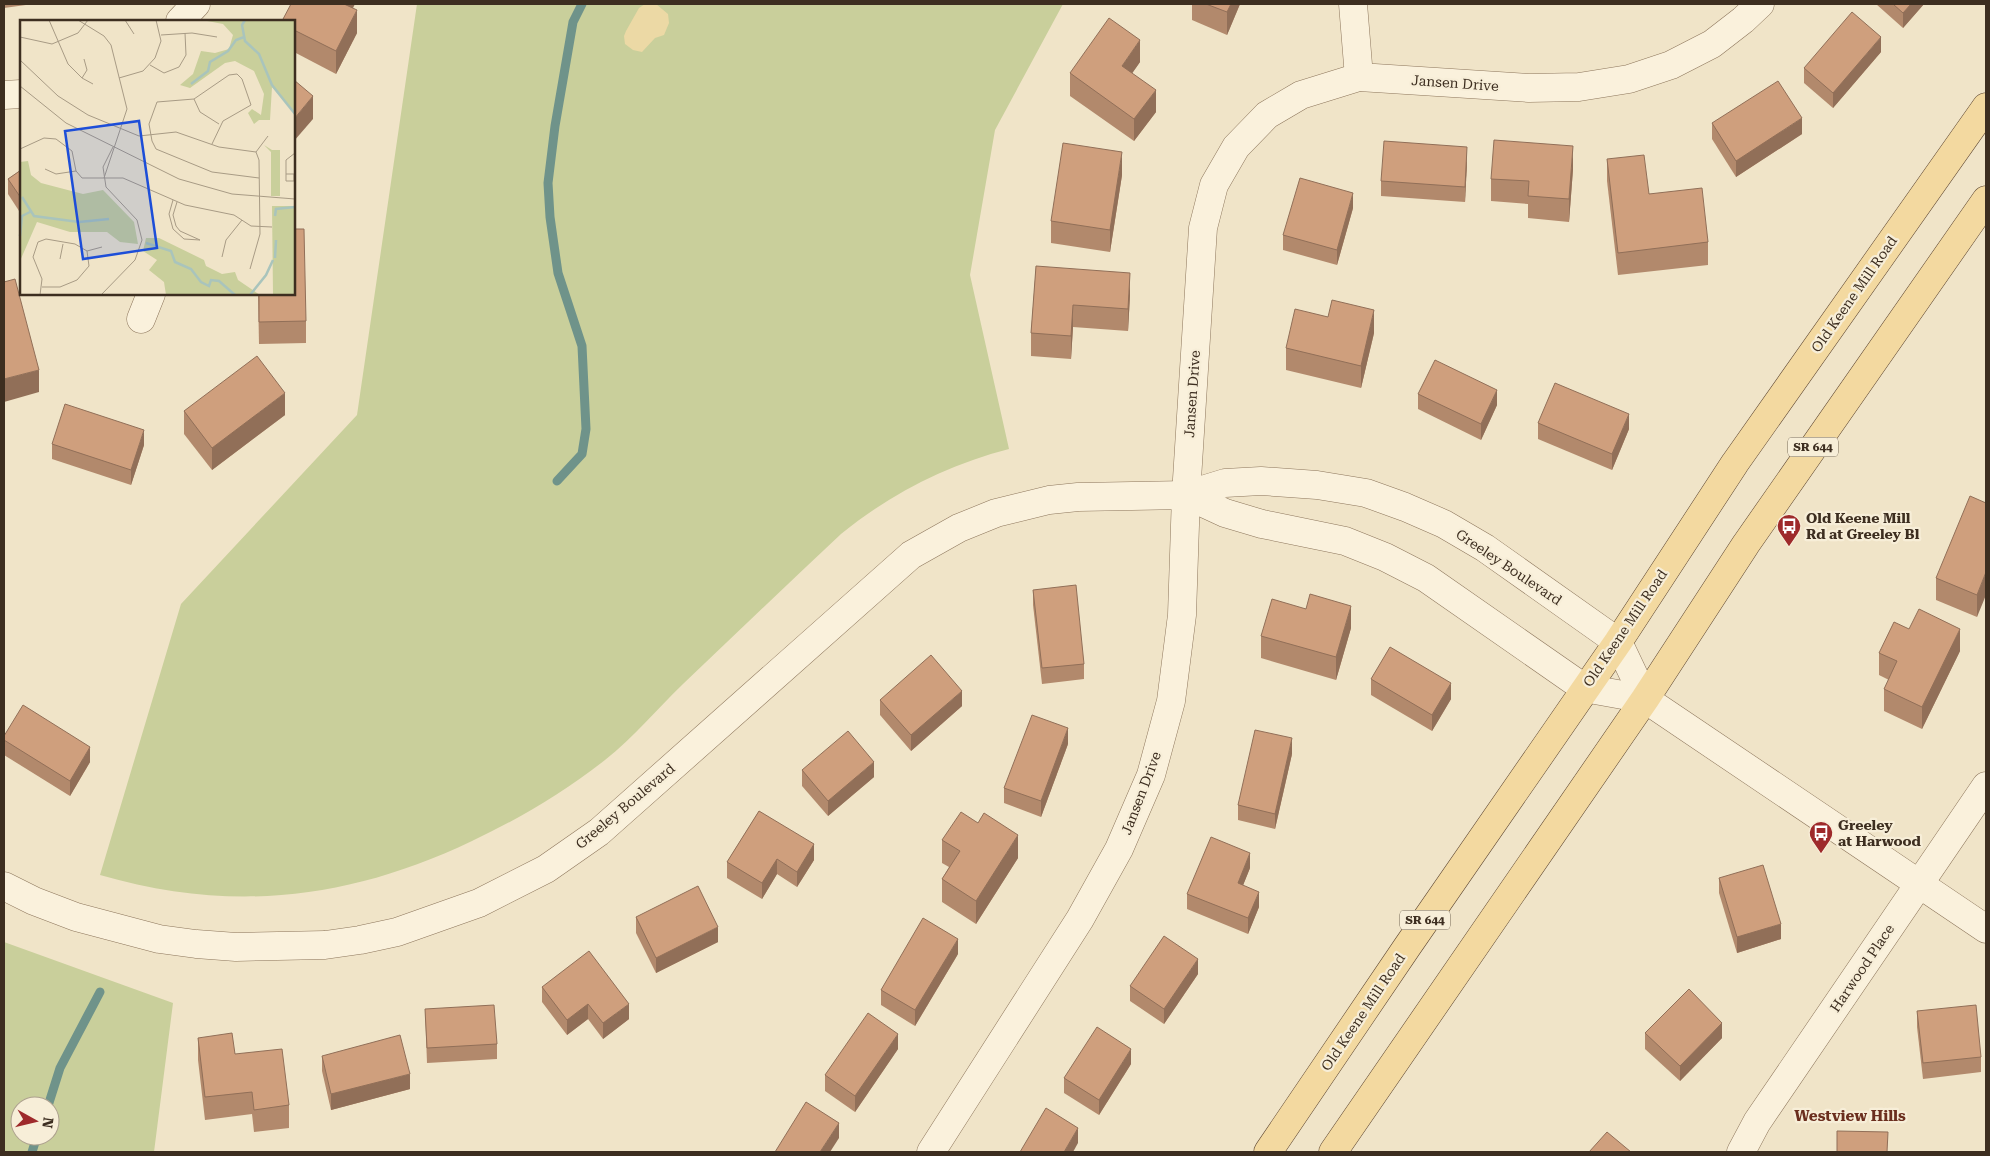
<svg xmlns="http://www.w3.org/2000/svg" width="1990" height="1156" font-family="'Roboto Serif',serif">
  <rect width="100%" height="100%" fill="#f0e4c8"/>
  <!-- green -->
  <g fill="#c9cf9b" fill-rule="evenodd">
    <path d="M417,4H1063L995,130L970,275L1009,449C947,465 890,494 841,534C788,584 735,634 683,684C657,709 634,737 605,760C564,792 519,819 472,841C348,900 232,913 100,875L181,604L357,415Z"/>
    <path d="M4,942L173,1003L154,1152H4ZM20,1106H50V1136H20Z"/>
  </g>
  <!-- sand -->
  <path fill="#ecd9a5" d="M656,4L668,14L669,23L664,35L655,38L642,52L633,50L625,44L624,36L626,31L639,8L645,4Z"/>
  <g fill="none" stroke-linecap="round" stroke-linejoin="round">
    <!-- stream -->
    <g stroke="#6f938a" stroke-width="9">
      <path d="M557,481L582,454L586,429L582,346L558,273L550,217L548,183L555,126L573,22L582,4"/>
      <path d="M48,1106L60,1068L100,992"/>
      <path d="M32,1152L37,1136"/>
    </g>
    <!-- minor casing -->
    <g stroke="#8d765c" stroke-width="29">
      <g id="minor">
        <path d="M1353,4L1359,77"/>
        <path d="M180,21L196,4"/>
        <path d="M4,95L21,94"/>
        <path d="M141,319L151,294"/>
        <path d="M1186,495L1225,513L1262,524L1345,541L1385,557L1426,578L1584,688L1645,699L1986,929"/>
        <path d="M4,886L34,901L76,917L159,939L196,944L236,947L325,945L360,940L397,932L479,903L546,869L599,832L911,555L959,528L996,513L1049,500L1078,497L1186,495L1225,483L1261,481L1317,485L1366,493L1405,507L1444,524L1485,548L1618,642L1645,699"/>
        <path d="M931,1152L1080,919L1119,849L1151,775L1171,701L1182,615L1186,495L1203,228L1214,185L1236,147L1267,115L1301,95L1359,77L1529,88L1579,87L1629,79L1671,65L1712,44L1743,20L1760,4"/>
        <path d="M1741,1152L1757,1122L1986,786"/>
      </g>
    </g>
    <!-- major casing -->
    <g stroke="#5b4430" stroke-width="29">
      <g id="major">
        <path d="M1268,1152L1407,947L1618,642L1735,463L1986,107"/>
        <path d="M1333,1152L1645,699L1746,544L1986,200"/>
      </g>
    </g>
    <!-- minor -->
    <use href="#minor" stroke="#faf1dc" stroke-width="28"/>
    <!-- major -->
    <use href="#major" stroke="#f3d9a0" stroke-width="28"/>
  </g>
  <!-- wall -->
  <g fill="#b2896c">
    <path d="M4,4H33L4,8Z"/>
    <path d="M1192,4H1240L1227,35L1192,20Z"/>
    <path d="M1876,4H1924L1903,28Z"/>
    <path d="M353,8L357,33L336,74L294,52V21Z"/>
    <path d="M1881,52L1833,108L1804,83V68Z"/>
    <path d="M1140,62L1132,73L1156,112L1134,141L1070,96V73Z"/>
    <path d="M1712,123L1802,134L1736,177L1712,139Z"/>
    <path d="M1607,159L1708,242V265L1618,275L1607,181Z"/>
    <path d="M1467,162L1465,202L1381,196V181Z"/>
    <path d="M1573,169L1569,222L1528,218V204L1491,201V179Z"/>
    <path d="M21,170V214L8,194V179Z"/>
    <path d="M1122,175L1110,252L1051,243V221Z"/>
    <path d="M1353,208L1337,265L1283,250V235Z"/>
    <path d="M1036,266L1130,295L1128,331L1073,327L1071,359L1031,356V333Z"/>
    <path d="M258,294H294L306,321V343L259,344Z"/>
    <path d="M1374,333L1361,388L1286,370V348Z"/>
    <path d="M1418,394L1497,405L1481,440L1418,409Z"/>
    <path d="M184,411L285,415L212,470L184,434Z"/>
    <path d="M1538,423L1629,429L1612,470L1538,439Z"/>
    <path d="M52,444L144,445L131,485L52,459Z"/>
    <path d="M1986,503L1977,617L1936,600V578Z"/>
    <path d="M1033,590L1084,664V679L1042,684L1033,605Z"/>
    <path d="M1351,628L1336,680L1261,658V636Z"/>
    <path d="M1909,629L1960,651L1922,729L1884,711V689L1889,680L1879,675V653Z"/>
    <path d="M1371,679L1451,699L1432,731L1371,695Z"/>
    <path d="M880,700L962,706L911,751L880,715Z"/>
    <path d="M4,736L90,762L70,796L4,755Z"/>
    <path d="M1068,744L1041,817L1004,803V788Z"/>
    <path d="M1292,754L1275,829L1238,820V805Z"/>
    <path d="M802,770L874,777L828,816L802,786Z"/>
    <path d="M759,811L814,860L797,887L777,874L762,899L727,878V862Z"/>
    <path d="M942,840L1018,858L976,924L942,902V879L949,867L942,863Z"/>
    <path d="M1250,868L1243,885L1259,907L1248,934L1187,909V894Z"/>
    <path d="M1719,878L1781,939L1737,953L1719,893Z"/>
    <path d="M636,917L718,942L656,973L636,933Z"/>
    <path d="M958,954L915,1026L881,1005V990Z"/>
    <path d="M1198,974L1164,1024L1130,1001V986Z"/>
    <path d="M542,987L629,1019L603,1039L588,1019L567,1035L542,1002Z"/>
    <path d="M425,1009L497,1044V1059L427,1063Z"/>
    <path d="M1917,1011L1981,1057V1072L1923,1079L1917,1027Z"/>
    <path d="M1645,1033L1722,1038L1680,1081L1645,1049Z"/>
    <path d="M198,1038L235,1054L289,1105V1128L254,1132L252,1114L205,1120L198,1060Z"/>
    <path d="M898,1049L855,1112L825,1091V1075Z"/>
    <path d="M322,1056L410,1089L331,1110L322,1071Z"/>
    <path d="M1131,1064L1099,1115L1064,1093V1078Z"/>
  </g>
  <!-- shaded-wall -->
  <g fill="#916f58">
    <path d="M344,4H355L344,26Z"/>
    <path d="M1231,4H1240L1227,35V12Z"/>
    <path d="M1911,4H1924L1903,28V13Z"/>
    <path d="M357,10V33L336,74V51Z"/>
    <path d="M1881,37V52L1833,108V93Z"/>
    <path d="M1140,40V62L1122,88V66Z"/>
    <path d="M1156,90V112L1134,141V119Z"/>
    <path d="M313,96V119L294,141V119Z"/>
    <path d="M1802,118V134L1736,177V161Z"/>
    <path d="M1573,146V169L1569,222V199Z"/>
    <path d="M1467,147V162L1465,202V187Z"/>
    <path d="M1122,152V175L1110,252V230Z"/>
    <path d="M1353,193V208L1337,265V250Z"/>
    <path d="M1130,273V295L1128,331V309Z"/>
    <path d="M1073,305V327L1071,359V336Z"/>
    <path d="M1374,310V333L1361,388V366Z"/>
    <path d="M39,370V392L4,402V379Z"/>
    <path d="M1497,390V405L1481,440V424Z"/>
    <path d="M285,393V415L212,470V448Z"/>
    <path d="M1629,414V429L1612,470V454Z"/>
    <path d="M144,430V445L131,485V470Z"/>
    <path d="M1986,572V595L1977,617V595Z"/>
    <path d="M1351,606V628L1336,680V657Z"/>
    <path d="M1960,629V651L1922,729V707Z"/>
    <path d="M1451,683V699L1432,731V715Z"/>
    <path d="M962,691V706L911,751V735Z"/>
    <path d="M1068,728V744L1041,817V801Z"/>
    <path d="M1292,738V754L1275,829V814Z"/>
    <path d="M90,747V762L70,796V781Z"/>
    <path d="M874,762V777L828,816V801Z"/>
    <path d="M1018,835V858L976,924V901Z"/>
    <path d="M814,844V860L797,887V872Z"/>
    <path d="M1250,853V868L1238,898V883Z"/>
    <path d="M777,859V874L762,899V883Z"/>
    <path d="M1259,892V907L1248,934V918Z"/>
    <path d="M1781,924V939L1737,953V937Z"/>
    <path d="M718,927V942L656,973V958Z"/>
    <path d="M958,939V954L915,1026V1010Z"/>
    <path d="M1198,959V974L1164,1024V1009Z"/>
    <path d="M588,1004V1019L567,1035V1020Z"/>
    <path d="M629,1004V1019L603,1039V1023Z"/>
    <path d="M1722,1023V1038L1680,1081V1066Z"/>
    <path d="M898,1034V1049L855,1112V1096Z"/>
    <path d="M1131,1049V1064L1099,1115V1100Z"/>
    <path d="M410,1074V1089L331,1110V1094Z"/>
    <path d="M839,1123V1138L830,1152H820Z"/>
    <path d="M1078,1128V1143L1073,1152H1064Z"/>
  </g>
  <!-- building -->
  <g fill="#cf9f7d" stroke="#916f58">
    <path d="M291,4H344L357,10L336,51L294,30V21H282Z"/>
    <path d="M1206,4H1231L1227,12Z"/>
    <path d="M1893,4H1911L1903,13Z"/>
    <path d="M1852,12L1881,37L1833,93L1804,68Z"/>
    <path d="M1109,18L1140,40L1122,66L1156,90L1134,119L1070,73Z"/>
    <path d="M294,80L313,96L294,119Z"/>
    <path d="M1778,81L1802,118L1736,161L1712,123Z"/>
    <path d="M1494,140L1573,146L1569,199L1528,196L1529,181L1491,179Z"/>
    <path d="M1384,141L1467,147L1465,187L1381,181Z"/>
    <path d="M1063,143L1122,152L1110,230L1051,221Z"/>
    <path d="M1644,155L1649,194L1702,188L1708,242L1618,253L1607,159Z"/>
    <path d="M21,170V198L8,179Z"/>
    <path d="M1300,178L1353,193L1337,250L1283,235Z"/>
    <path d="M294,229H304L306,321L259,322V294H294Z"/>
    <path d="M1036,266L1130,273L1128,309L1073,305L1071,336L1031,333Z"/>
    <path d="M15,279L39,370L4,379V282Z"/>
    <path d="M1332,300L1374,310L1361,366L1286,348L1295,309L1328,317Z"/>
    <path d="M257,356L285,393L212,448L184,411Z"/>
    <path d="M1435,360L1497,390L1481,424L1418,394Z"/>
    <path d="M1555,383L1629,414L1612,454L1538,423Z"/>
    <path d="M65,404L144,430L131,470L52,444Z"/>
    <path d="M1970,496L1986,503V572L1977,595L1936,578Z"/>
    <path d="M1076,585L1084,664L1042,668L1033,590Z"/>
    <path d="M1310,594L1351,606L1336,657L1261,636L1272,599L1306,609Z"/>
    <path d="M1919,609L1960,629L1922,707L1884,689L1897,661L1879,653L1894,622L1909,629Z"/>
    <path d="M1390,647L1451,683L1432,715L1371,679Z"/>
    <path d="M931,655L962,691L911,735L880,700Z"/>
    <path d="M23,705L90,747L70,781L4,740V736Z"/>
    <path d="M1032,715L1068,728L1041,801L1004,788Z"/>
    <path d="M1255,730L1292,738L1275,814L1238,805Z"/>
    <path d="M848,731L874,762L828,801L802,770Z"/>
    <path d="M759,811L814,844L797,872L777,859L762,883L727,862Z"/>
    <path d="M961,812L978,823L984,813L1018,835L976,901L942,879L960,851L942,840Z"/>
    <path d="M1211,837L1250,853L1238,883L1259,892L1248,918L1187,894Z"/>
    <path d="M1763,865L1781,924L1737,937L1719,878Z"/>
    <path d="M698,886L718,927L656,958L636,917Z"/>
    <path d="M923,918L958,939L915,1010L881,990Z"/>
    <path d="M1164,936L1198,959L1164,1009L1130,986Z"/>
    <path d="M589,951L629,1004L603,1023L588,1004L567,1020L542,987Z"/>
    <path d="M1689,989L1722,1023L1680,1066L1645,1033Z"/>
    <path d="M494,1005L497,1044L427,1048L425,1009Z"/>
    <path d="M1976,1005L1981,1057L1923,1063L1917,1011Z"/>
    <path d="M868,1013L898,1034L855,1096L825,1075Z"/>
    <path d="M1097,1027L1131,1049L1099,1100L1064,1078Z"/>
    <path d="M232,1033L235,1054L282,1049L289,1105L254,1110L252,1092L205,1097L198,1038Z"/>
    <path d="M400,1035L410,1074L331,1094L322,1056Z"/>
    <path d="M806,1102L839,1123L820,1152H775Z"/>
    <path d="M1046,1108L1078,1128L1064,1152H1020Z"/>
    <path d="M1837,1131L1888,1132L1887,1152H1837Z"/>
    <path d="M1607,1132L1631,1152H1589Z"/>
  </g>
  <!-- icons -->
  <defs>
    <g id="bus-pin" transform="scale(1.25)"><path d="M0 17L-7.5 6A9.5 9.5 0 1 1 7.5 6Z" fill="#9e2a2b" stroke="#f7eed8"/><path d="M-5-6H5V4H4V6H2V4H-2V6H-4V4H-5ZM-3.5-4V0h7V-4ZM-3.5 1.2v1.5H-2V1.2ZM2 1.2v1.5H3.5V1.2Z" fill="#fff"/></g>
  </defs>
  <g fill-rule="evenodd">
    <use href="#bus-pin" x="1789" y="526"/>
    <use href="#bus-pin" x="1821" y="833"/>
  </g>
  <g text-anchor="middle" stroke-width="4.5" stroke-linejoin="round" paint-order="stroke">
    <!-- shield labels -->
    <g fill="#f7eed8" stroke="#756857" stroke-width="1">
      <rect x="1788" y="437.5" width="50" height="19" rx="4"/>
      <rect x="1400" y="910.5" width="50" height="19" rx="4"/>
    </g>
    <g font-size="12" font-weight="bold" fill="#3d2e20">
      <text x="1813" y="451">SR 644</text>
      <text x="1425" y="924">SR 644</text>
    </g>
    <!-- street labels -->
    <g font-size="14" fill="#3d2e20" stroke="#f7eed8">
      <text transform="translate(1455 83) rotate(4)" y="5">Jansen Drive</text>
      <text transform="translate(1854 294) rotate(-55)" y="5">Old Keene Mill Road</text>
      <text transform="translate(1192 394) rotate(-86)" y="5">Jansen Drive</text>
      <text transform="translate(1509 567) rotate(34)" y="5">Greeley Boulevard</text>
      <text transform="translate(1625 628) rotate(-56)" y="5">Old Keene Mill Road</text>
      <text transform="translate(1141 793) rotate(-69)" y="5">Jansen Drive</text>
      <text transform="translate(625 806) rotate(-40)" y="5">Greeley Boulevard</text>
      <text transform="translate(1862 968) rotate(-56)" y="5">Harwood Place</text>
      <text transform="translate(1363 1012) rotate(-56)" y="5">Old Keene Mill Road</text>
    </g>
    <!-- poi labels -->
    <g font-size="14" font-weight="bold" fill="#3d2e20" stroke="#f7eed8" text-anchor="start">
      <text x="1806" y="523">Old Keene Mill<tspan x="1806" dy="16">Rd at Greeley Bl</tspan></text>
      <text x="1838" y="830">Greeley<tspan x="1838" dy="16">at Harwood</tspan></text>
    </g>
    <!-- neighbourhood labels -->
    <g font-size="15" font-weight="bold" fill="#6b2e1e" stroke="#f7eed8">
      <text x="1850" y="1121">Westview Hills</text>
    </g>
  </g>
  <!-- overview -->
  <g transform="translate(20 20)">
    <rect width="275" height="275" fill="#f0e4c8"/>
    <path d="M182,0H275V94L252,67L250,100H239L234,104L228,93L232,89L241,95L244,74L234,51L215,41L205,43L170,68L160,65L173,54L181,31L195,33L209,29L213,15L203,4ZM244,125L252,130H260V176H251V132ZM8,141L11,155L21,163L63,174L83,170L114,202L118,224L100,222L87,212H50L17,202L0,241V142ZM252,186H275V275H247L253,274ZM126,218H139L184,240L186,246L202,254L215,252L218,260L240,275H146L144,262L129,250L137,240L123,231Z" fill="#c9cf9b"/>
    <path fill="none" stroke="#a9c4bc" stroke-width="2.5" d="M225,0L222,5L225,21L239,34L252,65L275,94M171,64L188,51L190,42L208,31L216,20L224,17M2,177L14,196L59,202L89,199M255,196L256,189L275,187M0,216L2,196L10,192M126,223L151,231L155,242L171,249L181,262L189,266L191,260L199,261L215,275M255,238L256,220M230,275L246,255L253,240"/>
    <path fill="none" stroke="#a89b85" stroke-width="1" d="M29,0L48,44L62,58L73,64M58,0L84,16L91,25L107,89L84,158M105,0L114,14M141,15L172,13L197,17M0,17L32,24L58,13L68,0M0,40L38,76L68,95L119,116L156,112L199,127L236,132L239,140L240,214L230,249M130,45L144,53L159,47L166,35L165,13M62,58L67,50L64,39M99,58L123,51L135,38L141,21L136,0M0,66L46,103L159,159L212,174L275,179M174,79L180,92L199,104M192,124L203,101L231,85L222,59L217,54L209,55L174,79L137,82L129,104L132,121L136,129L192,152L239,158M0,129L24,118L36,119L52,131L56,151L62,158H103L165,185L214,195L231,206L252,207M236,132L248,116M25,149L36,154L56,151M266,154H274V161H266V140L275,133M153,180L149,194L153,209L164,219L180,220M157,182L153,195L156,206L160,211L180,220M67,231L82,227M202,237L206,220L222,200M40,239L43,224M22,267H40L57,260L69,246L67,231M20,275L22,259L13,237L18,222L26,219L55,224L67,231M81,275L115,240L122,220L117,200L86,167L83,147L93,127"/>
    <path fill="#1d4ed8" fill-opacity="0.15" stroke="#1d4ed8" stroke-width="2.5" d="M119,101L137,228L63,239L45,111Z"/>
    <rect width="275" height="275" fill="none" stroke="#3d2e20" stroke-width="2.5"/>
  </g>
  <!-- border -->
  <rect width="1990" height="1156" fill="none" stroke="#3d2e20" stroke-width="10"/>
  <!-- north arrow -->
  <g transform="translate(35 1121) rotate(98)"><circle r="24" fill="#f7eed8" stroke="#ada18e"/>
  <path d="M0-4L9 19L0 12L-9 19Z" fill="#9e2a2b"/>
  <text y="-8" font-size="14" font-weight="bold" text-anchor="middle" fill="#3d2e20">N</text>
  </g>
</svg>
